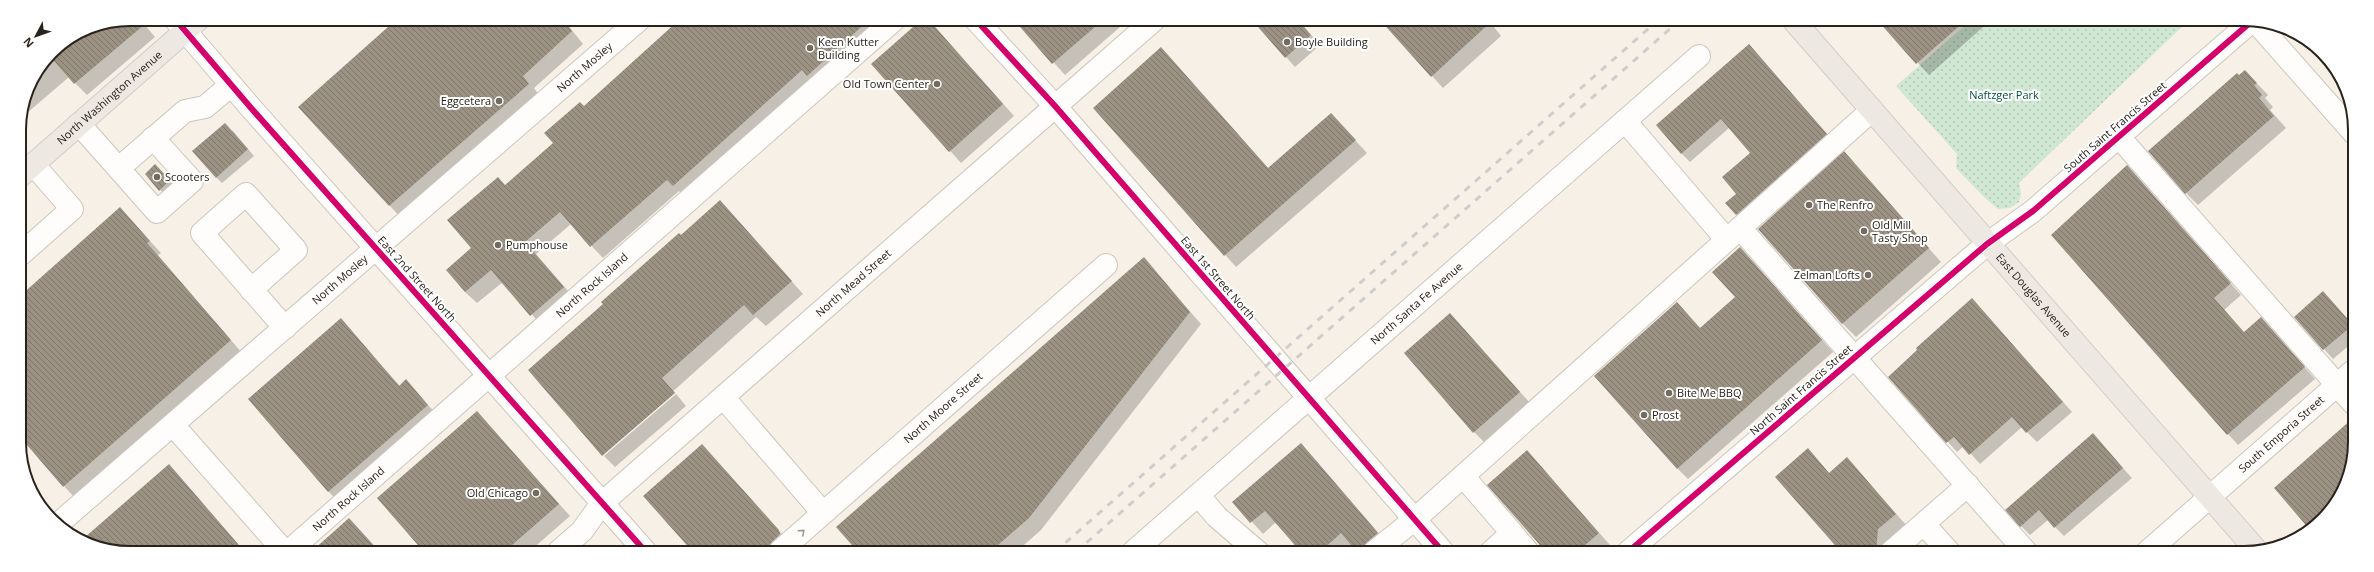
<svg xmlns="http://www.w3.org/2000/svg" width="2374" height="572" font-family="'Open Sans',sans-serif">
  <defs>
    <pattern id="green-dots" width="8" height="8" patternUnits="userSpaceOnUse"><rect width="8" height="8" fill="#cfe7d3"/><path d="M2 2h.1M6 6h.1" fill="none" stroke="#b2c6b5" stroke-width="1.8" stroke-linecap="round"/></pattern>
    <pattern id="building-back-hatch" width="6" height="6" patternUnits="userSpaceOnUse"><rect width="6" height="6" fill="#9b9283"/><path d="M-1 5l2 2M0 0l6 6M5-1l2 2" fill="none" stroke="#7e776a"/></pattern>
  </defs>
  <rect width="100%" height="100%" fill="#f7f0e6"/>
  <!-- green -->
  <path fill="url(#green-dots)" d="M1970,21H2188L2019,183L2021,194L2019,202L2010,208L1998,209L1985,198L1956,168L1957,154L1896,86Z"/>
  <!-- shadow -->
  <g fill="#0003">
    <path d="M130,19H140L155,37L87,95L69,77L20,119L28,87L52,51L88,27Z"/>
    <path d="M398,19H563L583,44L534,88L540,97L401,218L300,107Z"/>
    <path d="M680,20H894L685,198L679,191L603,258L571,224L536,254L575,299L543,327L503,282L477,303L465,292L473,248L505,186L554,143L584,107Z"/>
    <path d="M923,20H928L937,29L1014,116L961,163L873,64Z"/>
    <path d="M1015,20H1128L1065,75Z"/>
    <path d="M1253,20H1298L1320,45L1295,67Z"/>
    <path d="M1381,20H1501L1494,27L1501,36L1443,88Z"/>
    <path d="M1879,21H1990L1929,75Z"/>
    <path d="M2302,40L2323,52L2340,84Z"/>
    <path d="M1161,48L1269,169L1331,114L1367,153L1236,267L1094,108Z"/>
    <path d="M1757,54L1835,143L1745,223L1737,214L1738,194L1751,153L1729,128L1690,162L1681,153Z"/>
    <path d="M2245,71L2268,95L2265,98L2273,107L2270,110L2286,128L2198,205L2186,193L2239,76Z"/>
    <path d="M232,130L254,156L222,183L216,177Z"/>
    <path d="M1844,153L1941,262L1856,337L1842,323Z"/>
    <path d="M155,166L172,183L163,193L146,174Z"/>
    <path d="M2127,167L2241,295L2224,310L2244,333L2271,329L2315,379L2238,445L2228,434Z"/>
    <path d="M720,201L803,294L766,326L756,317L602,455L605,304Z"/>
    <path d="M120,208L161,253L158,255L242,353L75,498L64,486Z"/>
    <path d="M1740,248L1833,352L1688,479L1677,468V304L1701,329L1736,298Z"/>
    <path d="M1144,259L1201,324L1041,530L1016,552H859Z"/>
    <path d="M1972,299L2072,412L2037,442L2022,427L1980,464L1964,446L1957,452L1889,377Z"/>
    <path d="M2332,302L2353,325V342L2333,359L2295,317Z"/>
    <path d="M1450,314L1531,404L1486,444L1474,432Z"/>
    <path d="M341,320L400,386L406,381L439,417L340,503L328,491Z"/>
    <path d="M676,394L686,406L615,467L604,456Z"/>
    <path d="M477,412L570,516L530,551H424L378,499Z"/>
    <path d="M2093,435L2132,478L2064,536L2048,520L2030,535L2021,526Z"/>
    <path d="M702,445L789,542L784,551H693L644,496Z"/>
    <path d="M1312,456L1389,545L1380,552H1358L1352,545L1345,552H1302L1276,522L1263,534L1234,502Z"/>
    <path d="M1819,462L1830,474L1858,471L1907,526L1889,552H1876L1880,549L1879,547L1873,552H1843L1777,477Z"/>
    <path d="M1538,464L1610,545L1603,552H1548L1489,485Z"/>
    <path d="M180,477L244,551H108Z"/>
  </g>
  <!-- building -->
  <g fill="url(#building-back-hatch)">
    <path d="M130,19H151L74,84L49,55L88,27Z"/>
    <path d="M397,19H562L572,31L523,76L529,84L389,206L298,107Z"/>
    <path d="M679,20H869L807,76L802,70L673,186L667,180L590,247L560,212L525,242L564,287L530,316L491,270L465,292L446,270L471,248L447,220L498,177L505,185L553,143L544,133L580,102L584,106Z"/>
    <path d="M921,20H929L1003,104L949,152L871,64Z"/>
    <path d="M1014,20H1103L1052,64Z"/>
    <path d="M1252,20H1298L1311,35L1285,58Z"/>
    <path d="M1380,20H1493L1431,77Z"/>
    <path d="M1878,21H1965L1916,64Z"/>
    <path d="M1749,44L1827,134L1736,215L1725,203L1736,194L1722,177L1750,153L1721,119L1681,154L1656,125Z"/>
    <path d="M1161,47L1268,168L1331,113L1356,140L1224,256L1093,108Z"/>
    <path d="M2245,70L2257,83L2254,85L2262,95L2259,98L2274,116L2185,194L2148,151L2237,73L2239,75Z"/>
    <path d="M225,123L248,149L216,178L192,151Z"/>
    <path d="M1844,151L1929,248L1842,324L1758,229Z"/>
    <path d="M155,164L170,180L159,191L145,174Z"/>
    <path d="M2127,165L2231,283L2214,298L2244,332L2261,317L2305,367L2227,435L2051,235Z"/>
    <path d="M720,200L792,281L753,315L744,305L662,378L675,393L602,456L528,370L603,304L601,302L679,233L681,235Z"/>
    <path d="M120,207L150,241L147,243L231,340L63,487L21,438L20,296Z"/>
    <path d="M1740,247L1822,340L1677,469L1594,376L1677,302L1700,328L1735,297L1712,272Z"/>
    <path d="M1144,257L1190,312L1029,518L990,552H858L836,527Z"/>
    <path d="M2323,291L2353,325L2323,350L2294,317Z"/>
    <path d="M1972,298L2063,402L2026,433L2012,417L1969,455L1954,437L1946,443L1888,377L1917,350L1916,348Z"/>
    <path d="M1450,313L1520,392L1473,433L1404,353Z"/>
    <path d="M341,318L399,386L406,379L428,405L328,492L248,399Z"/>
    <path d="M477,411L559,504L505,551H423L377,498Z"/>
    <path d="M2353,418V464L2340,498L2317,526L2310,530L2274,488Z"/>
    <path d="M2093,433L2123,468L2054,528L2039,510L2020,527L2005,510Z"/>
    <path d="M1301,443L1378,533L1366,543L1362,552H1357L1341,533L1320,552H1301L1265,511L1250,523L1232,502Z"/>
    <path d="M702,444L779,530L780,534L772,542L768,551H692L643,496Z"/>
    <path d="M1808,448L1829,473L1847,457L1896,514L1878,529L1876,552H1841L1775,477Z"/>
    <path d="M1527,450L1599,533L1577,552H1546L1487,485Z"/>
    <path d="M169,464L244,551H108L84,538Z"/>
    <path d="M349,518L379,551H312Z"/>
  </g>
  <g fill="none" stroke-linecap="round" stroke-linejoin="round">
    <!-- minor casing -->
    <g stroke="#ccc6bd" stroke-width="24">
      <g id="minor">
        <path d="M175,19L251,108L645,551"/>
        <path d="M976,20L1055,106L1443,552"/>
        <path d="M2255,21L2353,132"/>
        <path d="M1625,121L1727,240"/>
        <path d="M79,124L157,212L192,181L153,138"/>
        <path d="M2119,137L2353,403"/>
        <path d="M119,168L185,111L205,107L231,85"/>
        <path d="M1740,228L2027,553"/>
        <path d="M20,255L72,209L33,164"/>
        <path d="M251,290L296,250L246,194L202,233L285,328"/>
        <path d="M723,397L823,513"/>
        <path d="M173,425L284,551"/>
        <path d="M1463,476L1512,533"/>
        <path d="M1198,495L1217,517L1258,552"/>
        <path id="s1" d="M58,524L639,20"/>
        <path d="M1924,524L1949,552"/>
        <path id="s2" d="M289,551L894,20"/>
        <path id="s3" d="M559,551L582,531L602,503L1154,20"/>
        <path id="s4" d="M780,551L1106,265"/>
        <path id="s5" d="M1133,552L1699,56"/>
        <path d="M1374,552L1415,519L1872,110"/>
        <path d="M1491,552L1512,533L1528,552"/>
        <path d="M1628,552L1987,244L2033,211L2252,21"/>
        <path d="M1891,552L1968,485"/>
        <path id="s6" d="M2146,553L2353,371"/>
      </g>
    </g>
    <!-- major casing -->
    <g stroke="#d1cdc9" stroke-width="24">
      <g id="major">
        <path id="s7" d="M1794,21L2257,551"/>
        <path id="s8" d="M20,176L199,19"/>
      </g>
    </g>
    <!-- minor -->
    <use href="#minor" stroke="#fefdfb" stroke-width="22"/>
    <!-- major -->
    <use href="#major" stroke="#eee8e3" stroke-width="22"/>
    <!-- rail -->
    <g stroke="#cfcdcb" stroke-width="3" stroke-dasharray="7 7" stroke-linecap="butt">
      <path d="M1055,552L1657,21"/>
      <path d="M1076,552L1679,21"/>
    </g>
    <!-- cycleway casing -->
    <g stroke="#fff" stroke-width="8">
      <g id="cycleway">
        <path d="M175,19L251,108L645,551"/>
        <path d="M976,20L1055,106L1443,552"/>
        <path d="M1628,552L1987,244L2033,211L2252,21"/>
      </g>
    </g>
    <!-- cycleway -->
    <use href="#cycleway" stroke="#d6006c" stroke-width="6"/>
  </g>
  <!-- one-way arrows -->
  <defs><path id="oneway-chevron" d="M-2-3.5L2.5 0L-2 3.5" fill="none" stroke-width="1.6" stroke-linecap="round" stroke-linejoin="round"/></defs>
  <use stroke="#9e9b96" href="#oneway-chevron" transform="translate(802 532) rotate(-42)"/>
  <!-- markers -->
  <g fill="#716b62" stroke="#fff" stroke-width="1.5">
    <circle cx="1287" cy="42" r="4"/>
    <circle cx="810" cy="48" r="4"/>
    <circle cx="937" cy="84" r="4"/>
    <circle cx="499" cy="101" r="4"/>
    <circle cx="157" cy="177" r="4"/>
    <circle cx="1809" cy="205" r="4"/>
    <circle cx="1864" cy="231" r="4"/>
    <circle cx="498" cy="245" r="4"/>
    <circle cx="1868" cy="275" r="4"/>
    <circle cx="1669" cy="393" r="4"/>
    <circle cx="1644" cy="415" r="4"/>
    <circle cx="536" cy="493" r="4"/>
  </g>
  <g text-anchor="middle" stroke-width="4" stroke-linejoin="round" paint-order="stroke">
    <!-- poi labels -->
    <g font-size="11" fill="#29231b" stroke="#fff" text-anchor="start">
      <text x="818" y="46">Keen Kutter<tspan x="818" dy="13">Building</tspan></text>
      <text x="1295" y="46">Boyle Building</text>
      <text x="929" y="88" text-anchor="end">Old Town Center</text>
      <text x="491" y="105" text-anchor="end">Eggcetera</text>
      <text x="165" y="181">Scooters</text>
      <text x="1817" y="209">The Renfro</text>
      <text x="1872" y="229">Old Mill<tspan x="1872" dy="13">Tasty Shop</tspan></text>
      <text x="506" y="249">Pumphouse</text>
      <text x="1860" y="279" text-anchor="end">Zelman Lofts</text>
      <text x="1677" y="397">Bite Me BBQ</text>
      <text x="1652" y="419">Prost</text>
      <text x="528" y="497" text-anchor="end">Old Chicago</text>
    </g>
    <!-- street labels -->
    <g font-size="11" fill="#29231b" stroke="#fff">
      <text dy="4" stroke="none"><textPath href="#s1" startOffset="697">North Mosley</textPath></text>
      <text dy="4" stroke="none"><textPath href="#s8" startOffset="119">North Washington Avenue</textPath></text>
      <text transform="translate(2115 127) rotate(-41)" y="4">South Saint Francis Street</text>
      <text transform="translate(1218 278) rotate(49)" y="4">East 1st Street North</text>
      <text transform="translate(417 279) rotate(48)" y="4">East 2nd Street North</text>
      <text dy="4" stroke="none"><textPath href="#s1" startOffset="373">North Mosley</textPath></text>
      <text dy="4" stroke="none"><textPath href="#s3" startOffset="399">North Mead Street</textPath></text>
      <text dy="4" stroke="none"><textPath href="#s2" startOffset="403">North Rock Island</textPath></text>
      <text dy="4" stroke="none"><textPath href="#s7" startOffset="364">East Douglas Avenue</textPath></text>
      <text dy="4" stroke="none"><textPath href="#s5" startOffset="377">North Santa Fe Avenue</textPath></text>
      <text transform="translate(1801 390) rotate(-41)" y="4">North Saint Francis Street</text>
      <text dy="4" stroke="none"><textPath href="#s4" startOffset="217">North Moore Street</textPath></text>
      <text dy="4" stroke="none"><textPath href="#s6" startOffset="180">South Emporia Street</textPath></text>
      <text dy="4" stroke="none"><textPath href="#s2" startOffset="79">North Rock Island</textPath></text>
    </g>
    <!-- park labels -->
    <g font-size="11" fill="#005435" stroke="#fff">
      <text x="2004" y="99">Naftzger Park</text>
    </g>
  </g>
  <!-- crop -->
  <path d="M0 0H2374V572H0ZM130 26H2244A104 104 0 0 1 2348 130V442A104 104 0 0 1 2244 546H130A104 104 0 0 1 26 442V130A104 104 0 0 1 130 26Z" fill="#fff" fill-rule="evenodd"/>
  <path fill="none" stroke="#29231b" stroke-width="2" d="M130 26H2244A104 104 0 0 1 2348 130V442A104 104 0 0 1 2244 546H130A104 104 0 0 1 26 442V130A104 104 0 0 1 130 26Z"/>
  <!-- north arrow -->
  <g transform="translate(36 36) rotate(229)" stroke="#ffffff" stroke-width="3" paint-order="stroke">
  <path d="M0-3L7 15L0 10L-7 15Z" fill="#29231b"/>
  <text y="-6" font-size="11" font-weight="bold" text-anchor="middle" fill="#29231b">N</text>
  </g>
</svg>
